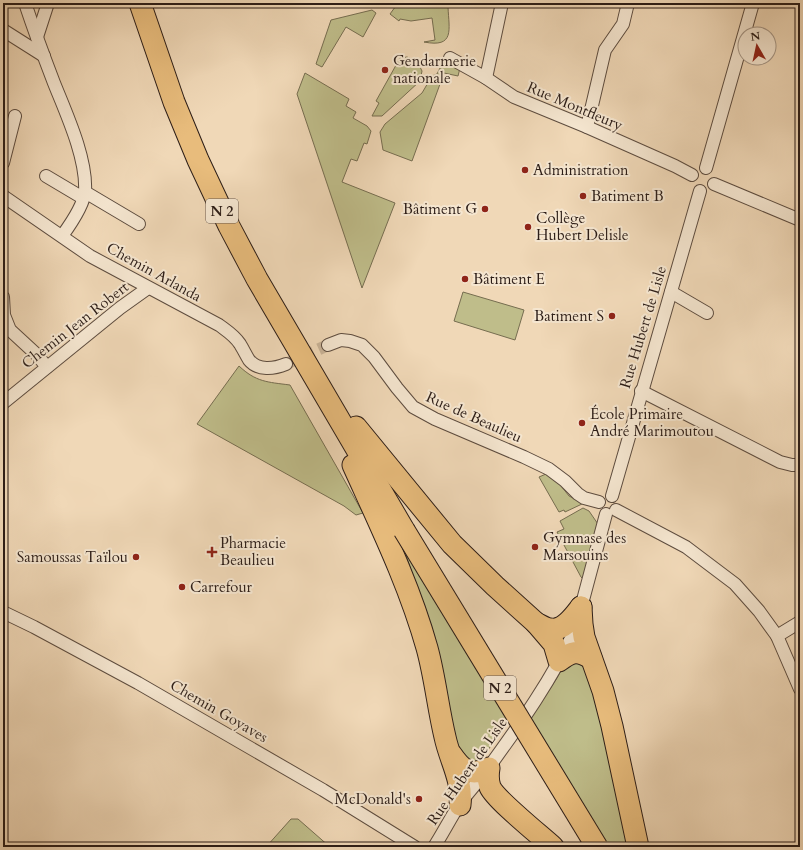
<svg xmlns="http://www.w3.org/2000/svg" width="803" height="850" font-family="Cardo,serif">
  <rect width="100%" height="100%" fill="#f0d8b7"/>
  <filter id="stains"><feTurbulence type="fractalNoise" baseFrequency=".005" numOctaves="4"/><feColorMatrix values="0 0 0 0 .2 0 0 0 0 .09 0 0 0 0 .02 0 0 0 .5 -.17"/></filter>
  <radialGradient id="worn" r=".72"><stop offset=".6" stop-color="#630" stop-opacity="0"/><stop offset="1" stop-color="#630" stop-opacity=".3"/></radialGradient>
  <!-- green -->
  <g fill="#bfbd8a" stroke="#766d50">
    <path d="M398,3H447L448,7C449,30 455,48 424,42L435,40L432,18L411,21L400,19L399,21L390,14Z"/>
    <path d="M372,10L376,13L363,37L346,27L322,67L316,64L331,20Z"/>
    <path d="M407,57L414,60L419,65L422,71L420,81L382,116H372L379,103L376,101L400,58Z"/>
    <path d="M454,64L460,68L458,76L444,73L412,161L383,150L380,132L385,124L422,93L432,76L437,74L440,68Z"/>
    <path d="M305,73L349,99L346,106L356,112L353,118L367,126L371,131L367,144L364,143L357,161L351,159L342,182L395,203L362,288L297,94Z"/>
    <path d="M463,292L524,310L515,340L454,321Z"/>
    <path d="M239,366C256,382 267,382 290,385L363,513L356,515L344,506L197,424Z"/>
    <path d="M546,474L558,482L569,496L581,502L582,504L565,512L564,510L559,512L539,477Z"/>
    <path d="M583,508L589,511L600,527L587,583L581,577L557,532L564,529L560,521Z"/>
    <path d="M402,543L509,722L475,767L458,756L422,603Z"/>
    <path d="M571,656L591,671L633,847H606L529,721L557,678L566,661Z"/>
    <path d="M291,819H298L330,847H266Z"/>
  </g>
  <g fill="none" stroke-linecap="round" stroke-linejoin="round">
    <!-- street-tunnel -->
    <path stroke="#c9b397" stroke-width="12" stroke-dasharray="12 6" stroke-linecap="butt" d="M286,364L328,345"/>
    <!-- street casing -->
    <g stroke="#5d4c3f" stroke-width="14">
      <g id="street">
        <path d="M25,3C34,30 44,57 54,83C66,113 87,158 85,191C84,205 70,225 62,236"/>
        <path d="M3,30L44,56"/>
        <path d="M37,37L48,3"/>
        <path d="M450,58L486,78L514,97L587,127L675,166L692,175"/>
        <path d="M486,78L502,3"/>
        <path d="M587,127L605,50L623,24L628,3"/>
        <path d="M3,163L15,116"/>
        <path d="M706,168L753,3"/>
        <path d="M46,176L83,198"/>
        <path d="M714,184L800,220"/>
        <path d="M85,192L139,224"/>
        <path d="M3,196L90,256L219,325C227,331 234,335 240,344C243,349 246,355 249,360C258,371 274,369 286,364"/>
        <path d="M671,292L707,313"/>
        <path d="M3,297L4,315L10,330L36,354L47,367"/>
        <path d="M328,345L341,340L350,341L362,345L374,357L397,388L413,407L435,419L524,457L549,469L565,481L578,494L584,498L599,502"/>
        <path d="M641,391L780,462L792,465H800"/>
        <path d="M3,403L120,308L148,288"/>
        <path d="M612,496L700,191"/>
        <path d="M616,510L686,547L735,584L759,611L777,636L800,689"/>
        <path d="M3,612L34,627L138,683L323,790L415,847"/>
        <path d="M777,636L800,622"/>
        <path d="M434,847C443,833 450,819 459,805C468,792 480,780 489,767C521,723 552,679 575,630L606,514"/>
      </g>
    </g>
    <!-- highway casing -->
    <g stroke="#2c1d17" stroke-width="23">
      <g id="highway">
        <path d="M140,3L174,102L198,160L229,226L257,279L404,530"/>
        <path d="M356,427L452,544L495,586L536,623L554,644L559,661C572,651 577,650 591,658"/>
        <path d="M353,465C380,525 409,584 427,648C435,677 438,708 445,737C450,761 463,780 460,805"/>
        <path d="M581,607L582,624L584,637L603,691L612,726L638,847"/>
        <path d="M536,623C540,625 546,629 551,629C564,631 574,616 581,607"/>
        <path d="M451,754C462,770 470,777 489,768C488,774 488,781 490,787C495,799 541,836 553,847"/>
      </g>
    </g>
    <!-- street -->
    <use href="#street" stroke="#f5e6d0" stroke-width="12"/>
    <!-- highway -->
    <use href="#highway" stroke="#e8bc7c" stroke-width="21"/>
    <!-- highway-bridge casing -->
    <g stroke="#2c1d17" stroke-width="23" stroke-linecap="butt">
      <path id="highway-bridge" d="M404,530L597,847"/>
    </g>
    <!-- highway-bridge -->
    <use href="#highway-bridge" stroke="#e8bc7c" stroke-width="21"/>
  </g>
  <!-- markers -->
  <g fill="#8f2418" stroke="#f5e6d0" stroke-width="1.5">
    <circle cx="385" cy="70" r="4"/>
    <circle cx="525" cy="170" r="4"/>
    <circle cx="583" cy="196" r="4"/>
    <circle cx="485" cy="209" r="4"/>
    <circle cx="528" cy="227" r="4"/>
    <circle cx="465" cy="279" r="4"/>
    <circle cx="612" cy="316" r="4"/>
    <circle cx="582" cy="423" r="4"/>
    <circle cx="535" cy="547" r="4"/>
    <path d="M210 546h4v4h4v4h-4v4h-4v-4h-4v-4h4z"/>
    <circle cx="136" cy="557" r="4"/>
    <circle cx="182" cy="587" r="4"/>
    <circle cx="419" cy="799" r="4"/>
  </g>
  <g text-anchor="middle" stroke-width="4" stroke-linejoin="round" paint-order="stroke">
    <!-- shield labels -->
    <g fill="#f5e6d0" stroke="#68594e" stroke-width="1">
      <rect x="206" y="199" width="32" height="24" rx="3"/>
      <rect x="484" y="676" width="32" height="24" rx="3"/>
    </g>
    <g font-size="14" font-weight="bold" fill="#2c1d17">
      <text x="222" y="216">N 2</text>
      <text x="500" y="693">N 2</text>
    </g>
    <!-- poi labels -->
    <g font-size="15" fill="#2c1d17" stroke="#f5e6d0" text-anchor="start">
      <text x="393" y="66">Gendarmerie<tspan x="393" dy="17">nationale</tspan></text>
      <text x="533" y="175">Administration</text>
      <text x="591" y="201">Batiment B</text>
      <text x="477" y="214" text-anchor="end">Bâtiment G</text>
      <text x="536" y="223">Collège<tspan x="536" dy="17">Hubert Delisle</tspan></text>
      <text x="473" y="284">Bâtiment E</text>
      <text x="604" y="321" text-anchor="end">Batiment S</text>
      <text x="590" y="419">École Primaire<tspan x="590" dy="17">André Marimoutou</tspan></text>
      <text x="543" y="543">Gymnase des<tspan x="543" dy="17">Marsouins</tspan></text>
      <text x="220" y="548">Pharmacie<tspan x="220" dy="17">Beaulieu</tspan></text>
      <text x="128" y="562" text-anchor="end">Samoussas Taïlou</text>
      <text x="190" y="592">Carrefour</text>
      <text x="411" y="804" text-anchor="end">McDonald's</text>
    </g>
    <!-- street labels -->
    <g font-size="15" fill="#2c1d17" stroke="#f5e6d0">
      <text transform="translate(575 106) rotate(23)" y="5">Rue Montfleury</text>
      <text transform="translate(154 272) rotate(29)" y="5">Chemin Arlanda</text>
      <text transform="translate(75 325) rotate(-38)" y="5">Chemin Jean Robert</text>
      <text transform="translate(643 327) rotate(-73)" y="5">Rue Hubert de Lisle</text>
      <text transform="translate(474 417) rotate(24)" y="5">Rue de Beaulieu</text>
      <text transform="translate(219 711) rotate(30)" y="5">Chemin Goyaves</text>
      <text transform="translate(467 771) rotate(-55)" y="5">Rue Hubert de Lisle</text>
    </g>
  </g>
  <!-- margin -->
  <rect width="803" height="850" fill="none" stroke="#f0d8b7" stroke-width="16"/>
  <rect x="4" y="4" width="795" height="842" fill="none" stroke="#2c1d17" stroke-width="2"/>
  <rect x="8" y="8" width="787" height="834" fill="none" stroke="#2c1d17"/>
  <!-- north arrow -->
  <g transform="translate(757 46) rotate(351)"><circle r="19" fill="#f5e6d0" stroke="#a59686"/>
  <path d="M0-3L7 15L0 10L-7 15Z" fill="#8f2418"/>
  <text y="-6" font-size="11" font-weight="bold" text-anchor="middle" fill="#2c1d17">N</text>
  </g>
  <rect width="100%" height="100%" filter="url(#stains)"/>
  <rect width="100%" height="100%" fill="url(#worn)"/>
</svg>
